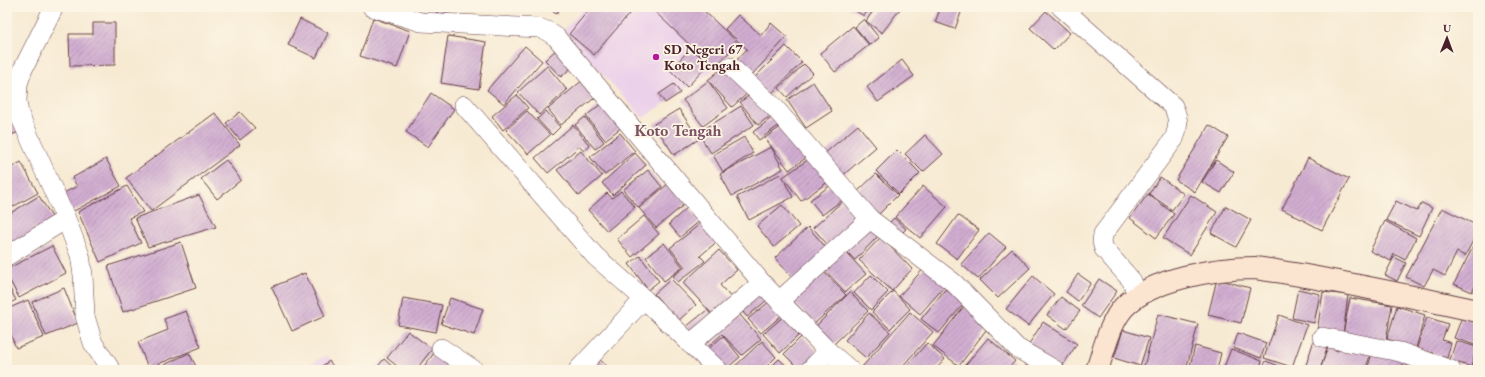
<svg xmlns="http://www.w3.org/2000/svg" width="1485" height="377" font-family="'EB Garamond',serif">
  <defs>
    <pattern id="building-hatch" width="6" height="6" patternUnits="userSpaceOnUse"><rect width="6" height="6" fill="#d2aed2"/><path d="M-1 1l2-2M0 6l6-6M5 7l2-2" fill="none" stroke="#ac8dab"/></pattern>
  </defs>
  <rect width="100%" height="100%" fill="#fcf5e5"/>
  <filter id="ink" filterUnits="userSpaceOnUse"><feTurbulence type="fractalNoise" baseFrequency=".025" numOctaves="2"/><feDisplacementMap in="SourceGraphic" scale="8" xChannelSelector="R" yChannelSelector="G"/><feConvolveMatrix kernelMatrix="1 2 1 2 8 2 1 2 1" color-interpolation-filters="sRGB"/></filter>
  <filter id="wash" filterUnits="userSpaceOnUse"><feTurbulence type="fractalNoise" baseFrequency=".012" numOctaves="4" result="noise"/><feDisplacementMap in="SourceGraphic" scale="16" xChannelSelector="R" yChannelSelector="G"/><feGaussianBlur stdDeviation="0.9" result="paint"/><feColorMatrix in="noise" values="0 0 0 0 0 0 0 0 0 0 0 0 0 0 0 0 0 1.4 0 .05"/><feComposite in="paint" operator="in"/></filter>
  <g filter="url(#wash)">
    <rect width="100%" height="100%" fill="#f7ead3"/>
    <!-- built -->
    <g fill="#ecd1ea">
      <path d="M585,7H702L739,43L711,72L643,118L563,31Z"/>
      <path d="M327,355L338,370H299Z"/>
    </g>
    <g id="blocks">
      <!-- building -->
      <g fill="url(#building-hatch)">
        <path d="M429,7H449L443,16Z"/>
        <path d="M547,7H561L556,14Z"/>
        <path d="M591,7H635L594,55L569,34Z"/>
        <path d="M650,7H700L738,43L714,68Z"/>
        <path d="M849,7H870L864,16Z"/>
        <path d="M876,7H898L900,9L882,33L866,21Z"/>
        <path d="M941,7H963L955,29L935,22Z"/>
        <path d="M1046,11L1070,33L1054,50L1030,28Z"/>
        <path d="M738,15L761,35L771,23L787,37L748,79L732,65L747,49L725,29Z"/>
        <path d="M373,18L410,31L397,68L360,56Z"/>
        <path d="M300,19L328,33L316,58L288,45Z"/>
        <path d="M864,19L879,38L870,45L855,27Z"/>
        <path d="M93,23H115V65L70,66L69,34H93Z"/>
        <path d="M853,26L869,45L835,72L820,53Z"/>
        <path d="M448,36L486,42L479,89L441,83Z"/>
        <path d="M525,46L542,61L504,104L487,90Z"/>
        <path d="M786,46L802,62L769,96L753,79Z"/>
        <path d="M558,48L574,65L561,77L545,60Z"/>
        <path d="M691,48L709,64L687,87L670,70Z"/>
        <path d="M902,60L914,76L878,102L867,87Z"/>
        <path d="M804,64L813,73L787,97L779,88Z"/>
        <path d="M726,65L750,91L732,107L708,80Z"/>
        <path d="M547,66L567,90L539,115L518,92Z"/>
        <path d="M584,79L598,95L561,125L548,109Z"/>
        <path d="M708,81L728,108L703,126L683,100Z"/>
        <path d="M813,82L832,111L806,128L787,100Z"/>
        <path d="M674,84L680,93L665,103L659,94Z"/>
        <path d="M755,91L773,114L758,125L740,102Z"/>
        <path d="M431,93L454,109L428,147L406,132Z"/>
        <path d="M517,95L528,108L503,130L492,116Z"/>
        <path d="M602,103L622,127L605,140L586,116Z"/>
        <path d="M741,106L754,125L711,153L698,133Z"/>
        <path d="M679,109L699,139L674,155L654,124Z"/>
        <path d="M527,111L550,135L528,154L506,130Z"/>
        <path d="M546,111L560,127L552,135L537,119Z"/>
        <path d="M240,112L255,128L240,140L226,123Z"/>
        <path d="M215,113L240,145L151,211L126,178Z"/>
        <path d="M777,114L784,122L759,140L753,132Z"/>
        <path d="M585,117L604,142L595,149L575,125Z"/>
        <path d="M15,121L19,132L8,136L7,124Z"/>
        <path d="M786,123L810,155L789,170L765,138Z"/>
        <path d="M573,125L590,146L584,151L580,146L548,173L535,158Z"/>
        <path d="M858,125L876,147L842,176L824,154Z"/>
        <path d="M1209,125L1228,137L1195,192L1176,180Z"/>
        <path d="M620,133L635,151L605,175L590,157Z"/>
        <path d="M925,135L943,154L923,172L905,154Z"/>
        <path d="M744,137L753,153L723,172L713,155Z"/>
        <path d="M771,147L783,169L732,196L720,174Z"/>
        <path d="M897,150L920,173L899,194L876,171Z"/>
        <path d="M581,151L602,176L579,196L557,170Z"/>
        <path d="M635,153L646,165L613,195L602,183Z"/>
        <path d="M812,157L829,181L801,201L783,177Z"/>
        <path d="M1308,158L1349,179L1322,230L1282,209Z"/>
        <path d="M106,159L121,186L72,212L62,194L77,186L72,178Z"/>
        <path d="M226,160L241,180L217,199L201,179Z"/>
        <path d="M1216,160L1234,172L1221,193L1202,182Z"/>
        <path d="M21,162L38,193L7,210V170Z"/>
        <path d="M648,170L662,187L638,207L623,190Z"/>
        <path d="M780,174L793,197L749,220L737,197Z"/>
        <path d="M876,174L898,195L879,214L857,192Z"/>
        <path d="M1160,177L1184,194L1172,210L1149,194Z"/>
        <path d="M669,183L686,203L656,228L639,208Z"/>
        <path d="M831,185L842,200L822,215L810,200Z"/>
        <path d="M127,186L143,212L129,218L141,243L100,262L78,212Z"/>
        <path d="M923,186L947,207L920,238L895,217Z"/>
        <path d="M621,191L635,207L607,231L588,210L607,193L612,198Z"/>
        <path d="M1148,194L1174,214L1156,238L1130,218Z"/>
        <path d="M199,195L216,227L148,247L135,218Z"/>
        <path d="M1191,195L1217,212L1190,255L1163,238Z"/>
        <path d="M39,196L56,223L7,252V215Z"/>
        <path d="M844,200L864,221L832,250L813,228Z"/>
        <path d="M1396,201L1417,211L1422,203L1432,208L1419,236L1386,220Z"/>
        <path d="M782,205L799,226L774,247L757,226Z"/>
        <path d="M1226,206L1251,220L1236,247L1211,233Z"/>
        <path d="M688,207L700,221L680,237L669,224Z"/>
        <path d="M1442,208L1478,226V231L1465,256L1457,252L1445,276L1433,270L1424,286L1406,277Z"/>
        <path d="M958,215L979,230L957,259L937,244Z"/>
        <path d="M644,216L659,234L632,257L617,239Z"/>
        <path d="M894,218L906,229L898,237L886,226Z"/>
        <path d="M705,220L720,239L700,256L705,261L678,282L673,276L685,267L670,248Z"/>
        <path d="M1385,221L1416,238L1405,260L1394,254L1391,261L1370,251Z"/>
        <path d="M867,224L879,235L855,260L843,248Z"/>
        <path d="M808,227L830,252L796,282L775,258Z"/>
        <path d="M989,233L1006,247L978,279L961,264Z"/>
        <path d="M881,237L912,269L892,291L859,260Z"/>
        <path d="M1478,237V280L1472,292L1454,284Z"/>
        <path d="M181,242L196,288L123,312L108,266Z"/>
        <path d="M664,243L683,267L664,281L646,257Z"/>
        <path d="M52,246L66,273L19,298L7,275V269Z"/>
        <path d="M1012,249L1030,268L998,298L980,280Z"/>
        <path d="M719,250L737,270L720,285L733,300L715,317L683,283Z"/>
        <path d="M844,250L866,274L845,292L824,269Z"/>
        <path d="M640,256L659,281L648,290L629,264Z"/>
        <path d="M1394,257L1406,263L1397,281L1385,275Z"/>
        <path d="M925,267L946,285L920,314L899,296Z"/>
        <path d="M822,270L846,295L814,324L791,299Z"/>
        <path d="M305,273L325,316L292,331L272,287Z"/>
        <path d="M1078,274L1091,283L1078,301L1066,292Z"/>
        <path d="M871,275L888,292L871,310L854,293Z"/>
        <path d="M1033,276L1054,294L1028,326L1006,309Z"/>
        <path d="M671,279L696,305L678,321L654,294Z"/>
        <path d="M1099,279L1117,291L1098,318L1081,306Z"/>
        <path d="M1217,279L1250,288L1241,323L1208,315Z"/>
        <path d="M7,283L16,300L7,305Z"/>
        <path d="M948,286L966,301L939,333L921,319Z"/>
        <path d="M64,288L78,323L46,336L32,302Z"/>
        <path d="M1298,289L1320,294L1314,323L1292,318Z"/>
        <path d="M759,290L767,300L747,317L739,307Z"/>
        <path d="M893,291L910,309L890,329L872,312Z"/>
        <path d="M850,292L868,311L834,344L816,326Z"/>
        <path d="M1323,292L1348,295L1343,336L1317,332Z"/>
        <path d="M1061,297L1080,311L1066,329L1047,315Z"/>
        <path d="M403,298L442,305L436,332L398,325Z"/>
        <path d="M450,298L483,309L474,335L441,324Z"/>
        <path d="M1350,298L1392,305L1386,341L1343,334Z"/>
        <path d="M28,300L44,337L16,348L7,325V309Z"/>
        <path d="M770,301L782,315L761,333L748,319Z"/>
        <path d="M964,306L989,326L959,366L933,346Z"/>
        <path d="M1397,306L1425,315L1416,348L1387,339Z"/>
        <path d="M734,308L761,339L742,355L722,334L703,351L695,342Z"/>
        <path d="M707,310L715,319L695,337L686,327Z"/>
        <path d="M186,311L201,347L148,368L138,342L168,330L164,319Z"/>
        <path d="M910,312L933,332L899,370H866L862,367Z"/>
        <path d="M869,313L890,332L866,358L845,340Z"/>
        <path d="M1158,314L1198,324L1186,370H1143Z"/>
        <path d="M1279,315L1307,325L1292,367L1264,358Z"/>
        <path d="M784,316L800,334L780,353L763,334Z"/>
        <path d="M1427,317L1448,324L1442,340L1451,343L1447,358L1417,348Z"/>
        <path d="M1462,317L1478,323V346L1454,338Z"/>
        <path d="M1043,322L1077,344L1061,368L1027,347Z"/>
        <path d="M1123,330L1149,338L1140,366L1114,358Z"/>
        <path d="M408,331L432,349L416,370H402L387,358Z"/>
        <path d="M1238,333L1266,343L1261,358L1233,348Z"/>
        <path d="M723,336L740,357L725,370L706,351Z"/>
        <path d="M802,336L821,355L806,370H800L784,354Z"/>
        <path d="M988,338L1015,361L1007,370H961Z"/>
        <path d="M1314,340L1328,344L1320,370H1311L1305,368Z"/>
        <path d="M762,341L776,357L763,370H731Z"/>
        <path d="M1456,341L1477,347L1471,367L1450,360Z"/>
        <path d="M927,343L945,359L935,370H903Z"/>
        <path d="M1341,343L1371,353L1365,370H1320L1328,347L1338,351Z"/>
        <path d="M1195,346L1221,353L1217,370H1189Z"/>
        <path d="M1231,349L1262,361L1259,370H1223Z"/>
        <path d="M1373,350L1405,359L1401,370H1367Z"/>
        <path d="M435,352L460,370H421Z"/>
        <path d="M1478,352V370L1472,368Z"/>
        <path d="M189,353L198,370H154Z"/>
        <path d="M826,357L836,370H814Z"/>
        <path d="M598,358L611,370H587Z"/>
        <path d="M384,359L396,370H375Z"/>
        <path d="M779,359L791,370H768Z"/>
        <path d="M1031,359L1047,370H1023Z"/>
        <path d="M1409,360L1439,370H1406Z"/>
        <path d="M329,361L336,370H317Z"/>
        <path d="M1266,361L1289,370H1262Z"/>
      </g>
    </g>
  </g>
  <g filter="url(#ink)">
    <use href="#blocks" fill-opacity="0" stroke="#643d44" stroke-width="1"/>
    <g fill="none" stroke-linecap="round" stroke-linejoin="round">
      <!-- street casing -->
      <g stroke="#643d44" stroke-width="20">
        <g id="street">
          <path d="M54,7L23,69L18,84L17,101L19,114L66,219L80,255L83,275L85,316L93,343L111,370"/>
          <path d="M372,7L421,22L539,28L547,31L556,37L762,283L828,351L850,370"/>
          <path d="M1061,7L1173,106C1179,119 1179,126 1174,139L1103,234L1102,242L1104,249L1132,281L1137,295"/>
          <path d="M731,67L774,107L870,219L954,283L1017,348L1055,370"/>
          <path d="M464,105L595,256L644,299L718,370"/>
          <path d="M7,256L66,219"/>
          <path d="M779,301L870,219"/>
          <path d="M1322,337L1400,352L1451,370"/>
          <path d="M690,344L762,283"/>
          <path d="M441,348L474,370"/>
          <path d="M578,370L644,299"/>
          <path d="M810,370L828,351"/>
        </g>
      </g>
      <!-- secondary casing -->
      <g stroke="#643d44" stroke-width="24">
        <path id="secondary" d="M1097,370C1104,350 1110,322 1124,307C1152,278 1217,268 1255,268C1262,269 1269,270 1276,271C1293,274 1310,276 1327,280C1378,289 1428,300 1478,311"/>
      </g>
      <!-- street -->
      <use href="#street" stroke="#fff" stroke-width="19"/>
      <!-- secondary -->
      <use href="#secondary" stroke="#fce5d0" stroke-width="22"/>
    </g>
  </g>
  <!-- markers -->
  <circle fill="#b5179e" stroke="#fcf5e5" stroke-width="1.5" cx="656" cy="57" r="4"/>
  <g text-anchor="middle" stroke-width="3.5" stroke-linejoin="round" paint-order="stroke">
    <!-- poi labels -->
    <g font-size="14" font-weight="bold" fill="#4a1f2b" stroke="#fcf5e5" text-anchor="start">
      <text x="664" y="54">SD Negeri 67<tspan x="664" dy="16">Koto Tengah</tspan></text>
    </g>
    <!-- quarter labels -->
    <g font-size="16" font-weight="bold" fill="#7a5165" stroke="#fcf5e5">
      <text x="678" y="136">Koto Tengah</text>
    </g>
  </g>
  <!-- margin -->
  <rect width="1485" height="377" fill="none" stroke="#fcf5e5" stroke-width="24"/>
  <!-- north arrow -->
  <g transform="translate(1447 38) rotate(1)" stroke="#fcf5e5" stroke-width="3" paint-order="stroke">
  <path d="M0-3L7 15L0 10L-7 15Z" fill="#4a1f2b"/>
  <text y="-6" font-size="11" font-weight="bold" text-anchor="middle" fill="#4a1f2b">U</text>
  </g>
</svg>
